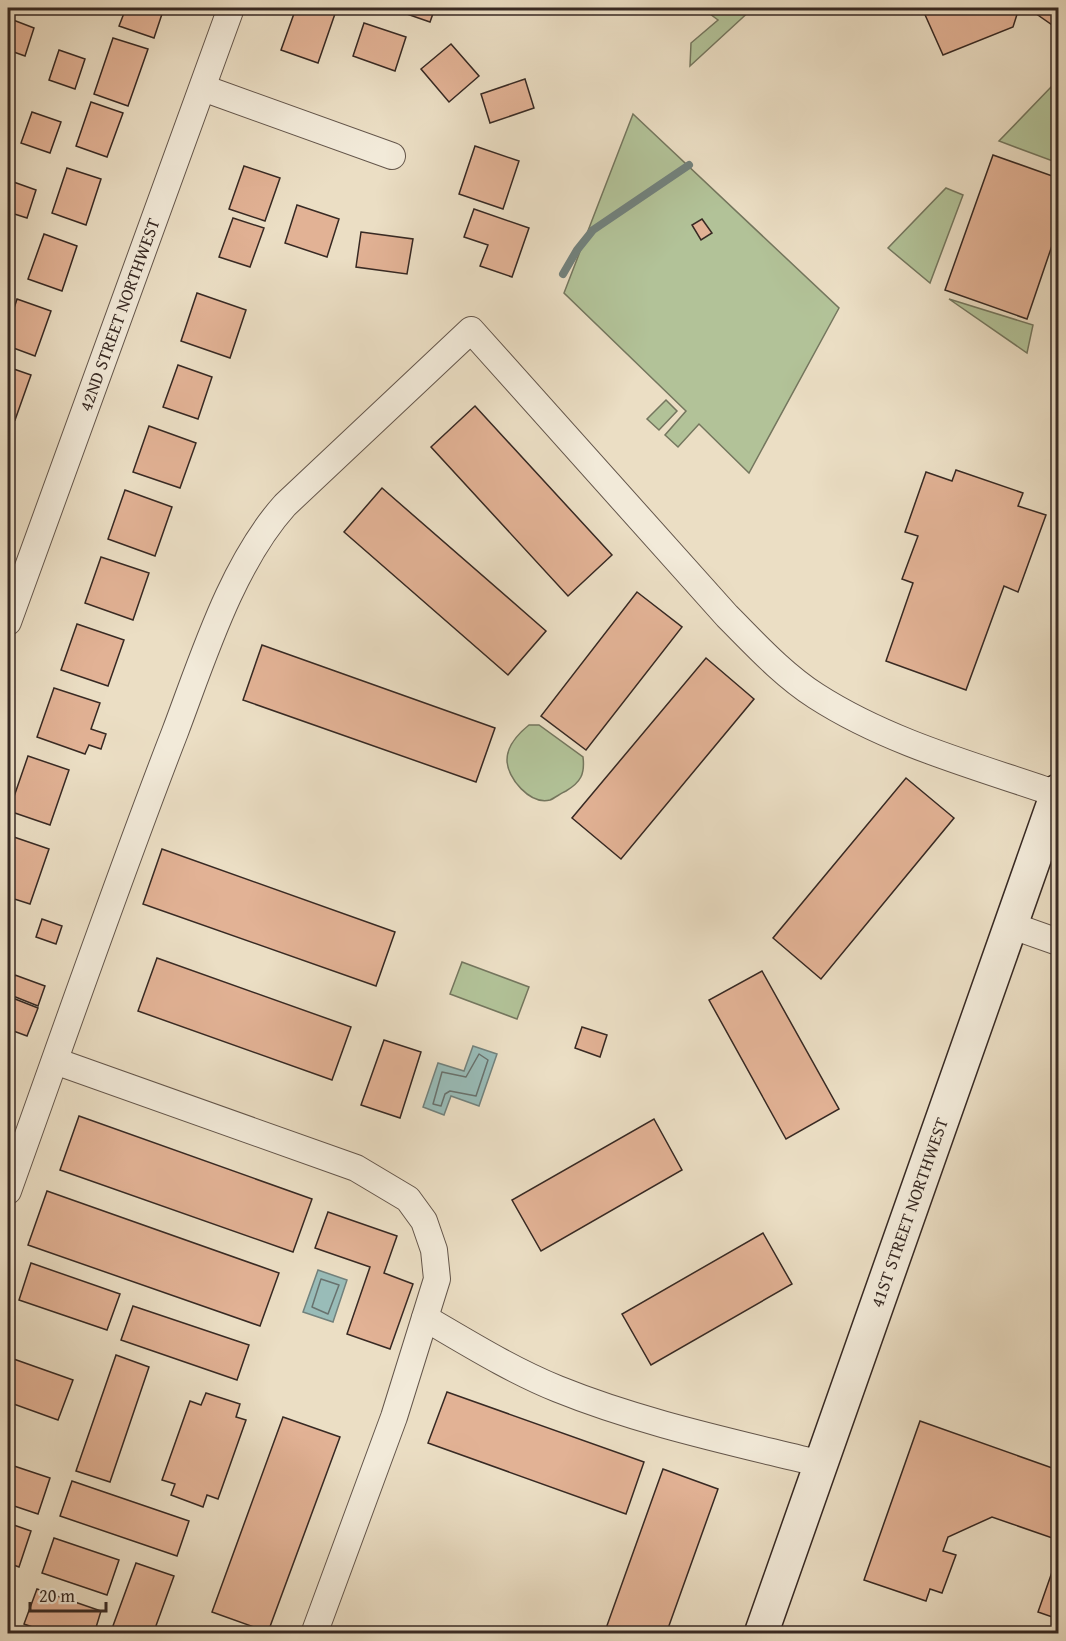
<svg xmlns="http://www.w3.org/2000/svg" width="1066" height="1641" font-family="'Gentium Book Plus',serif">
  <rect width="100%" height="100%" fill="#ebdec4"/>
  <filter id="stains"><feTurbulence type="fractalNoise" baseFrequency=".00333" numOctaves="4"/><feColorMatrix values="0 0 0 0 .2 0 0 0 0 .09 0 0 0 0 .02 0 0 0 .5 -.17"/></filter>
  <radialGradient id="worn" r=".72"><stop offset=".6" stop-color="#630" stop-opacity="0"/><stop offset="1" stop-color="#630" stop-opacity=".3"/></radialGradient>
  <!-- green -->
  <g fill="#b2c298" stroke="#74765e" stroke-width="1.5">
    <path d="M702,8H727L730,10L753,8L690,66L691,43L718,20Z"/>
    <path d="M1053,85H1058V163L999,141Z"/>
    <path d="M633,114L839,308L749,473L699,424L678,447L665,435L686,411L564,293Z"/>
    <path d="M946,188L963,195L930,283L888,248Z"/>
    <path d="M949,299L1033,325L1027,353Z"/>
    <path d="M666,400L677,411L659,430L647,419Z"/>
    <path d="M529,725H539L583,757C585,774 581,782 566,791C561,793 555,798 550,800C530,805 507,778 507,760C507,746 519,733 529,725Z"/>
    <path d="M462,962L529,987L517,1019L450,994Z"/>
  </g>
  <!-- water -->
  <g fill="#99bcb8" stroke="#72817c" stroke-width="1.5">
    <path d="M473,1046L497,1054L479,1106L451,1096L444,1115L423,1107L438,1063L464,1071Z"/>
    <path d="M318,1270L347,1280L333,1322L303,1312Z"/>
  </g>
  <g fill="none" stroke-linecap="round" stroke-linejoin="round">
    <!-- shore -->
    <g stroke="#68726e" stroke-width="1.5">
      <path d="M479,1054L488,1060L476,1096L450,1091L445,1094L441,1106L433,1104L442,1072L466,1077Z"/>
      <path d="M321,1279L339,1285L328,1314L312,1307Z"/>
    </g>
    <!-- stream -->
    <path stroke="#72817c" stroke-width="8" d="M563,274L577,250L593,230L689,165"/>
  </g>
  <!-- building -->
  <g fill="#e2b295" stroke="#372923" stroke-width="1.5">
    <path d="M126,8H164L154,38L119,26Z"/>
    <path d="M296,8H337L318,63L281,50Z"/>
    <path d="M402,8H435L430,22L401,12Z"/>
    <path d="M922,8H1019L1013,27L943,55Z"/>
    <path d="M1037,8H1058V29L1035,13Z"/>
    <path d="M8,18L34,28L25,56L8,50Z"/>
    <path d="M364,23L406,37L395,71L353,56Z"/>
    <path d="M113,38L148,49L128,106L94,94Z"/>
    <path d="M451,44L479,76L449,102L421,69Z"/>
    <path d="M59,50L85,59L75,89L49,80Z"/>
    <path d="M525,79L534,108L490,123L481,94Z"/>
    <path d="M91,102L123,113L107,157L76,146Z"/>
    <path d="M32,112L61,122L50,153L21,143Z"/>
    <path d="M475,146L519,161L503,209L459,194Z"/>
    <path d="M993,155L1058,178V228L1027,319L945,290Z"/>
    <path d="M244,166L280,178L265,221L229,209Z"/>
    <path d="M67,168L101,179L86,225L52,213Z"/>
    <path d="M8,180L36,190L27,218L8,212Z"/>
    <path d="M297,205L339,219L327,257L285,243Z"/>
    <path d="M474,209L529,228L512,277L480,266L488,245L464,237Z"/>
    <path d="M233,218L264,228L250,267L219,257Z"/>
    <path d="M702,219L712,233L701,240L692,225Z"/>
    <path d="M361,232L413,239L407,274L356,267Z"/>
    <path d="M44,234L77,246L62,291L28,279Z"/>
    <path d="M197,293L246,310L230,358L181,341Z"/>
    <path d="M17,299L51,311L35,356L8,346V327Z"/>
    <path d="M178,365L212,377L198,419L163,407Z"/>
    <path d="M8,367L31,375L15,420L8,418Z"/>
    <path d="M475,406L612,555L568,596L431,447Z"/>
    <path d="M149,426L196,443L180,488L133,472Z"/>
    <path d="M956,470L1023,493L1018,506L1046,515L1018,592L1004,586L966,690L886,661L913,583L902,579L918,536L905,532L926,472L952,481Z"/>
    <path d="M382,488L546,631L508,675L344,532Z"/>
    <path d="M125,490L172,507L155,556L108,539Z"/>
    <path d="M101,557L149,573L133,620L85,603Z"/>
    <path d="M637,592L682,627L586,750L541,716Z"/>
    <path d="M77,624L124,640L108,686L61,670Z"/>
    <path d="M262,645L495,728L476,782L243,700Z"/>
    <path d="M706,658L754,699L621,859L572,818Z"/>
    <path d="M54,688L100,703L91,729L106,734L101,749L89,745L85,754L37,737Z"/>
    <path d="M28,756L69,770L50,825L9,811Z"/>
    <path d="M906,778L954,818L821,979L773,938Z"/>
    <path d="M8,835L49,849L30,904L8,897Z"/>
    <path d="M162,849L395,932L376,986L143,904Z"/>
    <path d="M42,919L62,926L56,944L36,937Z"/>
    <path d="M157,958L351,1027L332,1080L138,1011Z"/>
    <path d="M762,971L839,1109L786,1139L709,1000Z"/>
    <path d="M15,975L45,986L38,1006L8,994Z"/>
    <path d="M10,997L38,1008L27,1036L8,1029Z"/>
    <path d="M582,1027L607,1035L600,1057L575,1048Z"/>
    <path d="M384,1040L421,1052L400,1118L361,1105Z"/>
    <path d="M79,1116L312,1199L293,1252L60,1170Z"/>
    <path d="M654,1119L682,1170L541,1251L512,1200Z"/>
    <path d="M47,1191L279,1273L260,1326L28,1245Z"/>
    <path d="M328,1212L397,1236L384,1273L413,1284L390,1349L347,1334L370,1267L315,1248Z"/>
    <path d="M763,1233L792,1284L651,1365L622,1314Z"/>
    <path d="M31,1263L120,1294L107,1330L19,1300Z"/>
    <path d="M133,1306L249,1345L237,1380L121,1340Z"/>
    <path d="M116,1355L149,1367L110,1482L76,1471Z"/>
    <path d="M8,1357L73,1380L58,1420L8,1402Z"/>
    <path d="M447,1392L644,1462L626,1514L428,1443Z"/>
    <path d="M206,1393L240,1404L236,1417L246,1420L218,1499L207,1495L203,1507L171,1495L175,1484L162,1480L190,1401L201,1405Z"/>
    <path d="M283,1417L340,1437L268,1632L212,1612Z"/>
    <path d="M920,1421L1058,1470V1540L992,1517L948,1537L943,1551L956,1555L942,1593L930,1589L926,1601L864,1580Z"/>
    <path d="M8,1464L50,1478L38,1514L8,1504Z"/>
    <path d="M663,1469L718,1489L666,1634H604Z"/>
    <path d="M72,1481L189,1521L177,1556L60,1516Z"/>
    <path d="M8,1523L31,1531L19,1567L8,1563Z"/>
    <path d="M54,1538L119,1560L107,1595L42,1573Z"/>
    <path d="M1058,1555V1619L1038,1612Z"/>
    <path d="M136,1563L174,1576L153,1634H110Z"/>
    <path d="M37,1589L101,1611L94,1634H52L24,1624Z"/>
  </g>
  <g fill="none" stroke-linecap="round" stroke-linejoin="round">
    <!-- minor casing -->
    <g stroke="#64564b" stroke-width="28">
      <g id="minor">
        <path d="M203,88L392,156"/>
        <path id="s1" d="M8,622L231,8"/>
        <path d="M1010,925L1058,942"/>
        <path d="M55,1061L356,1168L408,1199L424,1221L434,1250L437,1279L394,1417L314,1634"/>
        <path d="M8,1191C63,1038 116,884 175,732C203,658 232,564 285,505L471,330L727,616C755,644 782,674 816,696C889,743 976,766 1057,794"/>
        <path d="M425,1318C468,1343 511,1370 558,1389C642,1423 733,1442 821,1464"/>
      </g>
    </g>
    <!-- secondary casing -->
    <g stroke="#372923" stroke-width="36">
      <g id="secondary">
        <path id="s2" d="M761,1634L1058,791"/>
      </g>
    </g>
    <!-- minor -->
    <use href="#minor" stroke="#f2ead9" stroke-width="26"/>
    <!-- secondary -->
    <use href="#secondary" stroke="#f2ead9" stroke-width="33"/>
  </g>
  <g text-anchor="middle" stroke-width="4.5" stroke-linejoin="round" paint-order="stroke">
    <!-- street labels -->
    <g font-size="18" fill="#372923" stroke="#f2ead9">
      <text dy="6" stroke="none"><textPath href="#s1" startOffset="327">42ND STREET NORTHWEST</textPath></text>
      <text dy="6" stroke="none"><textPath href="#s2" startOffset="447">41ST STREET NORTHWEST</textPath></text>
    </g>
  </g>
  <!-- margin -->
  <rect width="1066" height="1641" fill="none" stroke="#ebdec4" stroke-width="30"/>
  <rect x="9" y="9" width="1048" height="1623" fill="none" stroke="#372923" stroke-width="3"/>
  <rect x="15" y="15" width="1036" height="1611" fill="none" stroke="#372923" stroke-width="1.5"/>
  <!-- scale -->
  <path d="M30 1602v9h76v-9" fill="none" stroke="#372923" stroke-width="3"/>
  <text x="39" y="1602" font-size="18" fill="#372923" stroke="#f2ead9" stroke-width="4.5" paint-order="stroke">20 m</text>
  <rect width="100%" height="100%" filter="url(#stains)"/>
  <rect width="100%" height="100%" fill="url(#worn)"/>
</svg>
